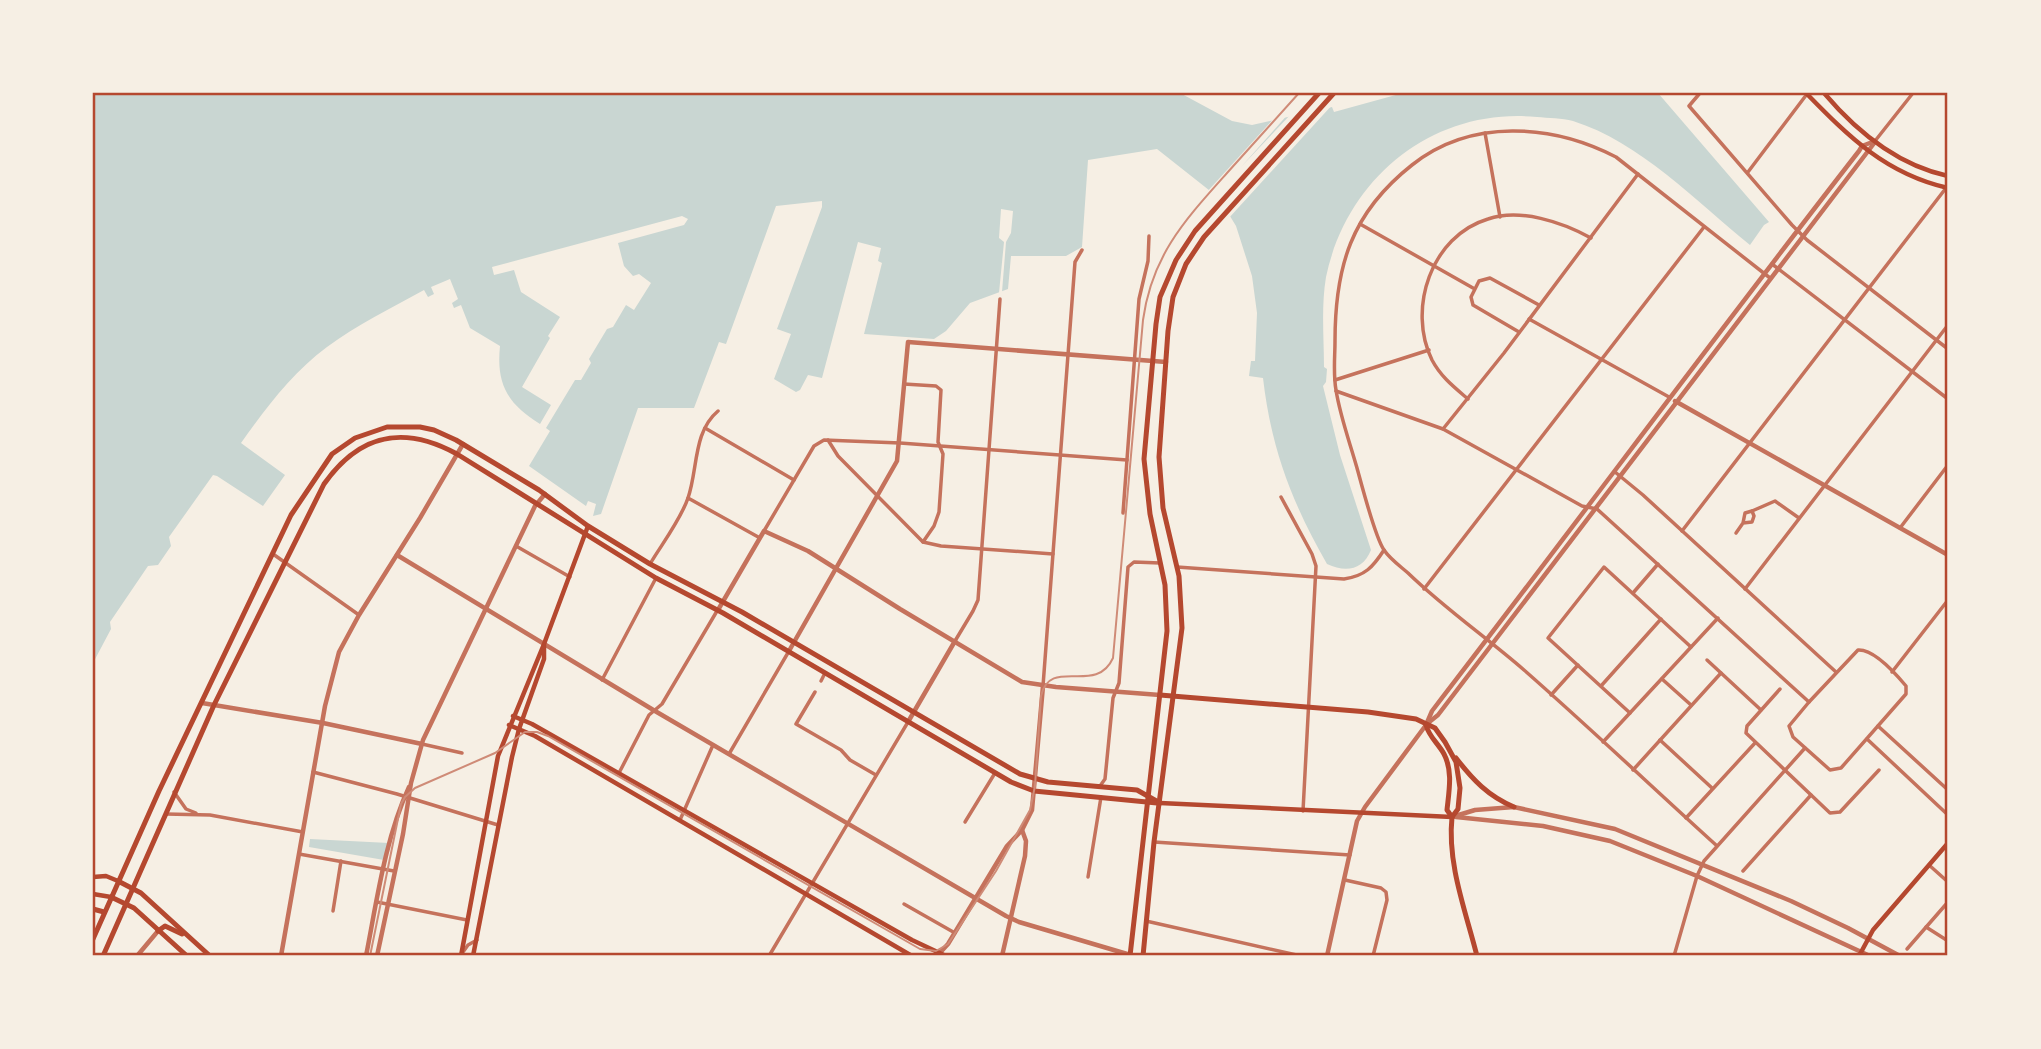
<svg xmlns="http://www.w3.org/2000/svg" width="2041" height="1049" font-family="Overpass,sans-serif">
  <rect width="100%" height="100%" fill="#f6efe4"/>
  <!-- water -->
  <g fill="#c9d6d2">
    <path d="M93,93H1180L1232,121L1252,125L1332,107L1334,112L1403,93H1658L1769,222L1764,225L1750,245C1697,202 1640,142 1573,121C1562,118 1548,118 1537,117C1434,107 1347,177 1326,277C1321,307 1324,338 1324,367L1327,369L1326,382L1323,386L1340,455L1371,550C1363,570 1346,573 1327,564C1292,503 1271,448 1263,378L1249,376L1251,361H1255L1257,313L1252,276L1236,226L1219,198L1157,149L1088,160L1082,247L1066,256H1011L1008,289L970,303L946,331L934,339L864,334L882,263L878,261L881,248L858,242L822,378L808,375L800,390L796,392L774,379L791,334L777,329L822,207V201L776,206L726,344L719,342L694,408H638L601,514L593,516L596,504L588,501L586,506L529,466L550,431L546,428L575,380H581L591,363L589,359L607,329L613,327L626,305L634,310L651,283L639,274L633,276L624,266L618,243L684,225L688,219L682,216L492,267L494,275L514,270L521,292L560,317L548,336L550,338L522,387L551,405L540,424C508,404 496,385 500,346L470,328L461,305L454,308L452,303L458,299L450,279L431,287L434,294L428,297L424,290C391,308 357,325 327,347C292,373 266,408 241,443L285,475L263,506L217,476L213,475L169,537L171,546L158,565L148,566L110,622L111,629L93,663Z"/>
    <path d="M310,839L389,843L384,860L309,847Z"/>
  </g>
  <!-- pier -->
  <g fill="#f6efe4">
    <path d="M1333,104L1228,219L1216,200L1206,193L1276,116L1289,113L1241,167L1292,113Z"/>
    <path d="M1001,209L1013,211L1011,233L1006,242L1002,292L999,293L1004,242L999,238Z"/>
  </g>
  <g fill="none" stroke-linecap="round" stroke-linejoin="round">
    <!-- minor -->
    <g stroke="#c5725c" stroke-width="3.5">
      <path d="M1700,93L1689,106L1792,225L1807,240L1948,349"/>
      <path d="M1485,133L1500,217"/>
      <path d="M1875,141L1913,93"/>
      <path d="M1748,172L1807,94"/>
      <path d="M1360,224L1473,288"/>
      <path d="M1772,264L1948,399"/>
      <path d="M1529,319L1669,397"/>
      <path d="M1519,332L1473,305L1471,297L1479,281L1490,278L1539,305"/>
      <path d="M1335,380L1429,350"/>
      <path d="M904,384L936,386L941,390L938,442L943,454L939,512L934,526L923,542"/>
      <path d="M1336,391L1443,429L1582,506L1597,509L1809,702"/>
      <path d="M1468,399C1454,387 1441,377 1432,360C1407,309 1431,236 1488,219C1520,208 1562,222 1591,238"/>
      <path d="M705,428L794,480"/>
      <path d="M1443,429L1504,353L1638,174"/>
      <path d="M828,440L838,456L923,542L941,546L1053,554"/>
      <path d="M1615,472L1643,495L1836,672"/>
      <path d="M1281,497L1312,554L1316,566L1303,811"/>
      <path d="M688,498L760,538"/>
      <path d="M1752,511L1775,501L1799,518"/>
      <path d="M1123,513L1139,299L1148,261L1149,236"/>
      <path d="M1900,528L1948,465"/>
      <path d="M764,531L814,446L824,440L900,443L1127,460"/>
      <path d="M1682,531L1946,188"/>
      <path d="M1736,533L1743,523L1752,522L1754,516L1752,511L1745,513L1743,523"/>
      <path d="M516,546L570,577"/>
      <path d="M273,554L359,615"/>
      <path d="M650,564C662,544 681,519 688,498C698,469 693,432 718,411"/>
      <path d="M1177,567L1344,579C1365,576 1373,567 1384,550"/>
      <path d="M1424,589L1704,227"/>
      <path d="M1745,589L1948,325"/>
      <path d="M1633,593L1658,564"/>
      <path d="M955,641L973,611L978,600L1000,299"/>
      <path d="M1858,650C1874,649 1896,674 1906,686V694L1841,768L1830,770L1793,737L1789,726L1809,702Z"/>
      <path d="M1707,660L1761,710"/>
      <path d="M1892,672L1948,600"/>
      <path d="M1662,679L1691,705"/>
      <path d="M602,680L656,578"/>
      <path d="M821,681L825,673"/>
      <path d="M1043,686L1075,262L1082,250"/>
      <path d="M1601,686L1661,619"/>
      <path d="M1780,689L1747,726L1746,733L1830,813L1840,812L1879,770"/>
      <path d="M815,692L796,724L841,750L850,760L876,775"/>
      <path d="M1551,695L1578,665"/>
      <path d="M1630,713L1548,638L1604,567L1691,647"/>
      <path d="M1878,726L1948,790"/>
      <path d="M1867,739L1948,815"/>
      <path d="M1660,740L1712,788"/>
      <path d="M1603,742L1718,618"/>
      <path d="M422,744L462,753"/>
      <path d="M729,754L789,651"/>
      <path d="M1633,770L1721,673"/>
      <path d="M313,772L397,794L498,825"/>
      <path d="M619,773L649,715L662,704L717,611"/>
      <path d="M1100,786L1105,779L1113,698L1119,683L1128,567L1134,562L1160,563"/>
      <path d="M174,792L186,809L196,813"/>
      <path d="M166,814L210,815L303,832"/>
      <path d="M1686,818L1755,743"/>
      <path d="M680,820L713,745"/>
      <path d="M965,822L995,773"/>
      <path d="M1154,842L1350,855"/>
      <path d="M1716,845C1652,787 1589,727 1524,670C1486,637 1444,608 1408,573C1400,566 1390,559 1384,550C1375,537 1362,486 1357,468C1350,443 1340,416 1336,390C1333,374 1335,357 1335,341C1335,267 1351,213 1412,165C1471,118 1552,124 1616,157L1770,278"/>
      <path d="M299,854L394,871"/>
      <path d="M1929,865L1948,882"/>
      <path d="M1743,871L1811,795"/>
      <path d="M1088,877L1101,797"/>
      <path d="M1345,880L1381,888L1386,892L1387,900L1373,956"/>
      <path d="M377,902L467,920"/>
      <path d="M904,904L955,933"/>
      <path d="M333,911L341,861"/>
      <path d="M1146,921L1301,956"/>
      <path d="M1926,927L1948,941"/>
      <path d="M1907,949L1948,902"/>
      <path d="M463,952L468,945L477,940"/>
      <path d="M769,956L908,722"/>
      <path d="M1674,956L1697,876L1704,861L1805,748"/>
    </g>
    <!-- tertiary -->
    <g stroke="#c5725c" stroke-width="4.5">
      <path d="M1675,401L1948,555"/>
      <path d="M397,555L655,711L1006,916L1019,922L1134,956"/>
      <path d="M718,610L764,531L808,551L900,609L1022,682L1056,687L1160,695"/>
      <path d="M789,651L897,461L908,342L1166,362"/>
      <path d="M202,703L323,723L422,744"/>
      <path d="M908,722L955,641"/>
      <path d="M1428,723L1438,715L1875,142"/>
      <path d="M1452,817L1475,810L1514,807L1615,829L1791,901L1848,928L1900,956"/>
      <path d="M1456,817L1543,826L1610,841L1697,876L1870,956"/>
      <path d="M137,956L158,931"/>
      <path d="M281,956L325,706L339,652L359,615L420,518L463,444"/>
      <path d="M366,956C377,900 385,839 409,787"/>
      <path d="M377,956L403,834L411,783L423,740L535,506L545,494"/>
      <path d="M937,956L948,944L1007,846L1022,830L1032,810L1043,686"/>
      <path d="M1002,956L1025,856L1026,841L1022,830"/>
      <path d="M1327,956L1357,821L1365,807L1426,725L1432,711C1575,525 1715,336 1859,151L1862,146L1875,141"/>
    </g>
    <!-- secondary -->
    <g stroke="#b5482f" stroke-width="4.5">
      <path d="M1806,93C1849,137 1886,174 1948,188"/>
      <path d="M1824,93C1857,132 1897,165 1948,176"/>
      <path d="M513,716L532,724L912,940L946,956"/>
      <path d="M509,725L535,736L912,956"/>
      <path d="M1160,803L1452,817"/>
      <path d="M93,877L106,876L118,881"/>
      <path d="M93,894L111,897"/>
      <path d="M461,956L498,756L544,644L588,526"/>
      <path d="M473,956L512,757L519,729L544,659V645"/>
      <path d="M1859,956L1873,930L1948,843"/>
    </g>
    <!-- primary -->
    <g stroke="#b5482f" stroke-width="5">
      <path d="M1160,695L1368,712L1416,719L1435,728L1445,742L1456,762L1460,788L1458,809L1452,817"/>
      <path d="M1426,725C1429,737 1438,743 1444,754C1453,771 1449,791 1447,810L1452,817"/>
      <path d="M1456,758C1473,780 1488,796 1514,807"/>
      <path d="M1452,817C1447,864 1466,912 1477,956"/>
      <path d="M118,881L141,893L210,956"/>
      <path d="M111,897L134,908L187,956"/>
      <path d="M93,909L104,912"/>
      <path d="M158,931L165,926L182,934"/>
      <path d="M93,939L159,791L291,515L332,454L355,438L387,427H420L434,430L456,440L539,490L588,526L650,564L742,612L1020,774L1048,782L1137,790L1160,803"/>
      <path d="M103,956L214,705L324,484C360,433 404,425 457,454L656,578L723,613L1011,782L1034,791L1157,803"/>
      <path d="M1130,956L1167,631L1165,585L1150,514L1144,459L1156,324L1160,297L1176,260L1195,231L1319,93"/>
      <path d="M1143,956L1154,842L1182,628L1179,576L1163,508L1159,457L1168,331L1173,297L1186,264L1204,237L1334,93"/>
    </g>
    <!-- tram -->
    <path stroke="#cf8b77" stroke-width="2" d="M370,956L401,804L405,797L415,788L495,753L525,732H537L548,736L920,949L936,951L948,944L996,871L1030,810L1035,786L1041,696C1050,656 1096,696 1113,658L1143,320C1152,255 1185,220 1227,173C1251,146 1275,120 1299,93"/>
  </g>
  <!-- border -->
  <rect width="2041" height="1049" fill="none" stroke="#f6efe4" stroke-width="189"/>
  <rect x="94" y="94" width="1852" height="860" fill="none" stroke="#b5482f" stroke-width="2.5"/>
</svg>
